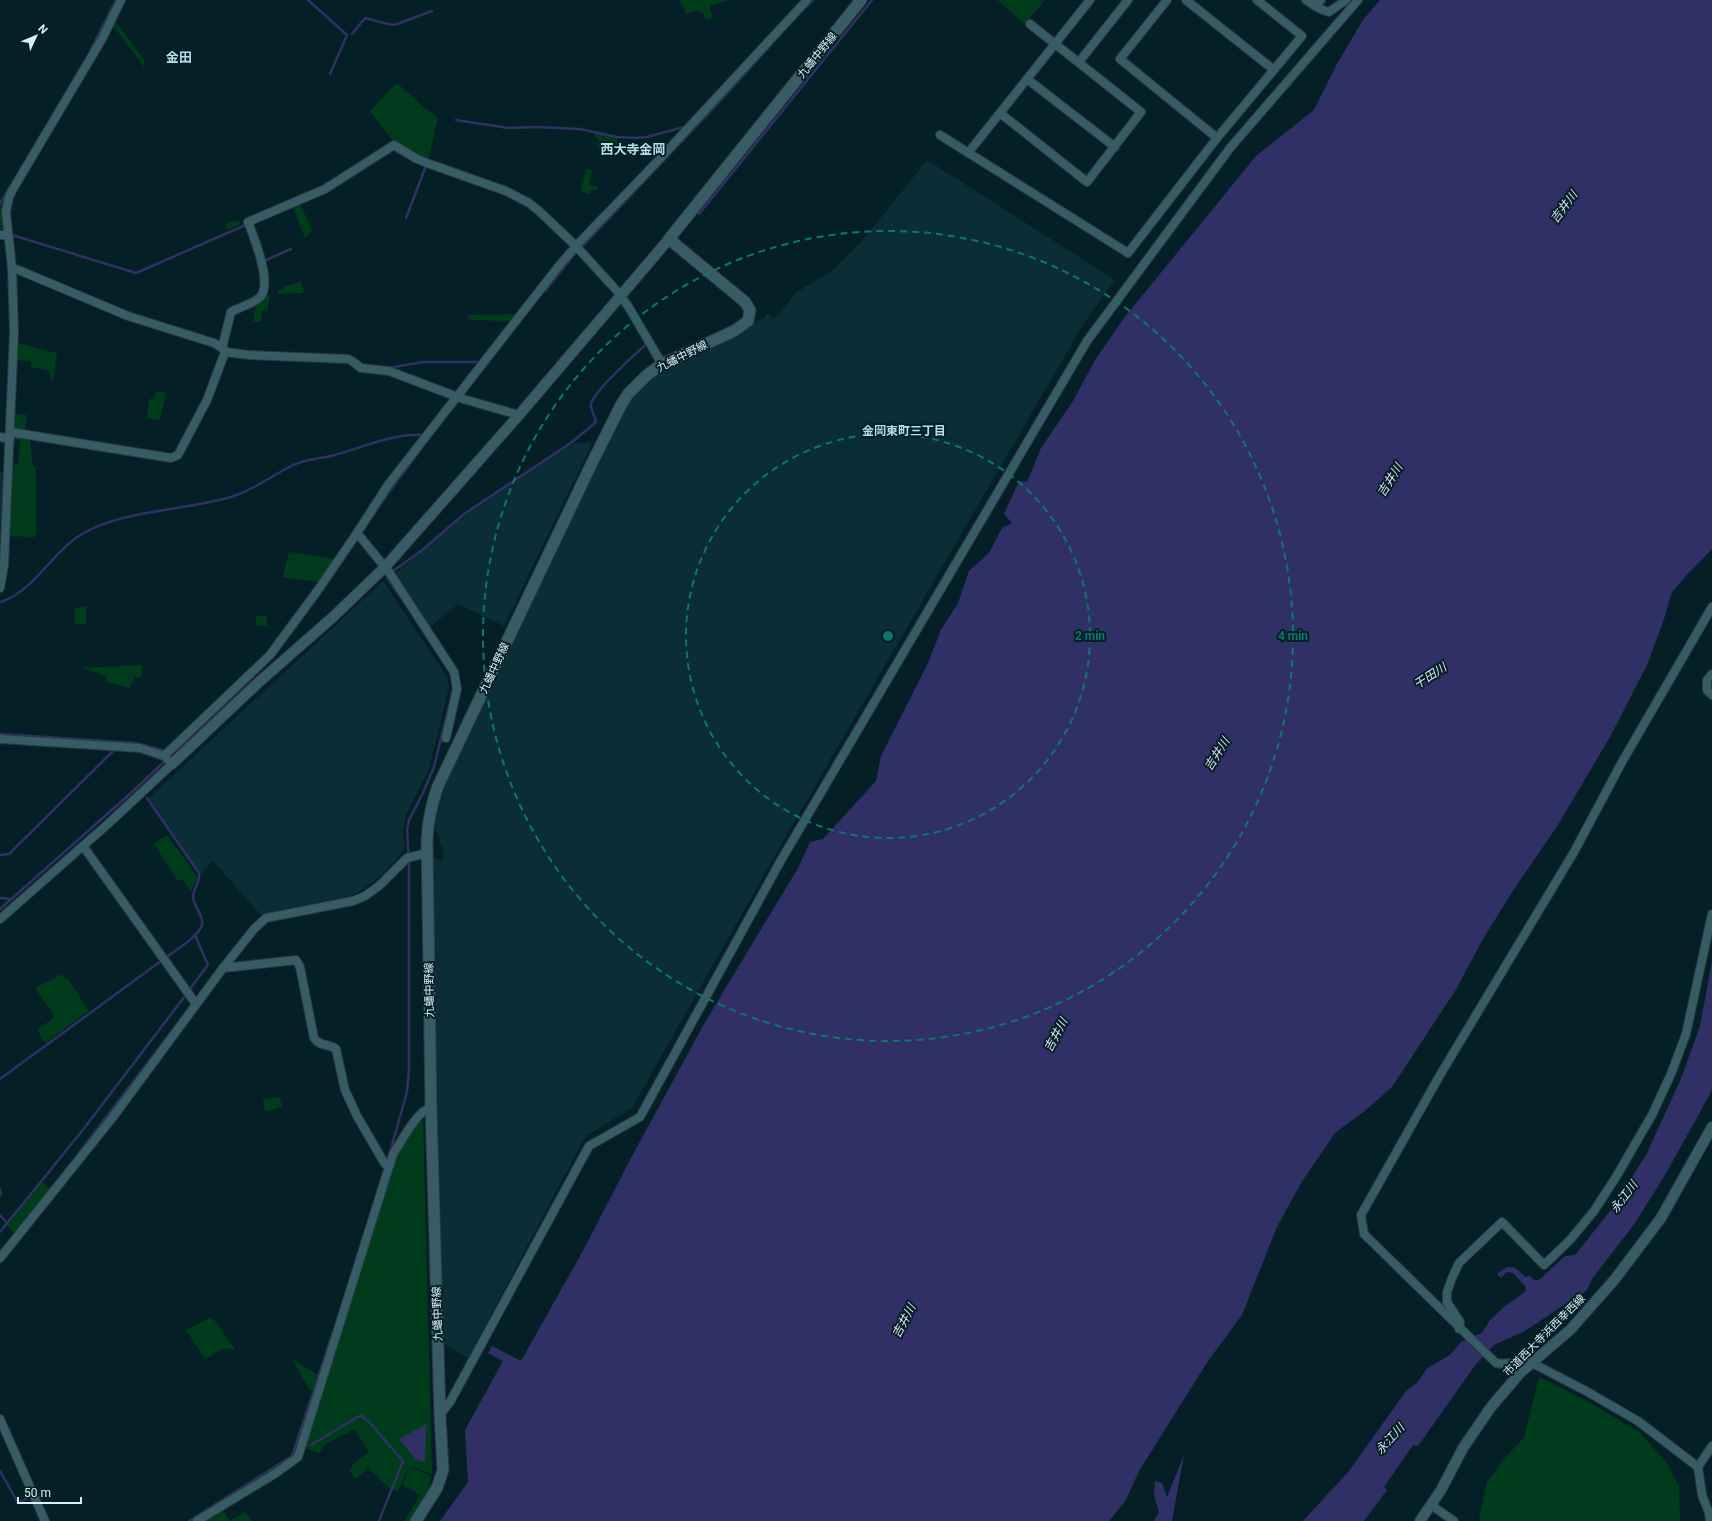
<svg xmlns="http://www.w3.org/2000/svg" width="1712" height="1521" font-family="Roboto,'Noto Sans JP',sans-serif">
  <rect width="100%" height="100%" fill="#042026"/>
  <!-- built -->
  <g fill="#0a2d36">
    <path d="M927,160L1115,280L1084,323L794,822L632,1108L585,1137L468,1358L444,1344L431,860L434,858L442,861L444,854L433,821L441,789L626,402L648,378L766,317L765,315L769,313L773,319L781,312L795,293L832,271L863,240Z"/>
    <path d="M593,442L504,626L458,604L429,628L394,575L465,515L573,443Z"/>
    <path d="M0,472L5,473L2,522L0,521Z"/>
    <path d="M383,581L443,671L448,679L449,687L429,769L406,815L403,833L405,849L382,875L359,892L350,896L260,914L213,861L201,874L149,798Z"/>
  </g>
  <!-- green -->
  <g fill="#003c1b" fill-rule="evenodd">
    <path d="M680,0H730L711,5L710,9L713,18L706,20L703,13L698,10L686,14Z"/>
    <path d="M997,0H1045L1025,24Z"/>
    <path d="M115,21L144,60V67L115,28H111Z"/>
    <path d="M397,83L427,110L438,118L428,161L395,143L370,111Z"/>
    <path d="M595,133L618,138L616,153L597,148L599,139L594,137Z"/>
    <path d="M586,168L592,170L589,185L598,186L597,191L592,189L590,194L581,192Z"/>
    <path d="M3,201L2,212L5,230L0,231V206Z"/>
    <path d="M300,203L312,231L305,238L293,207Z"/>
    <path d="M239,220L240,224L227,230L226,224Z"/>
    <path d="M301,282L304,293L279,294L278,290H283V287Z"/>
    <path d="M270,295L267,311H262L261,322L253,321L257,301L264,296Z"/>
    <path d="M516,314L510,321L470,320L468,318V315Z"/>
    <path d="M16,343L57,353L53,381L51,380L50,371L31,367V361L16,360Z"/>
    <path d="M156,391L166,393L160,420L147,418L149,399H154Z"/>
    <path d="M14,414L27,415L24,432L14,429Z"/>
    <path d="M13,437L30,439L33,466L36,467V537L7,536ZM15,439L20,440L18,464L12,463Z"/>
    <path d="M289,552L333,559L334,563L318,582L283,577Z"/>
    <path d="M86,607V624H75L74,608Z"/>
    <path d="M256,616H267V627L256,625Z"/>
    <path d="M142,665L141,677H134L130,688L106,682V676L83,668Z"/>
    <path d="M167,835L198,878L191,891L182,879L178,881L154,844Z"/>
    <path d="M62,974L66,980L68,979L89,1011L45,1043L37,1030L55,1017L35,988Z"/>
    <path d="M280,1097L282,1107L267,1111L264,1108L263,1099Z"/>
    <path d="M423,1119L432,1475L410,1465L398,1491L389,1488L368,1467L357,1478L353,1477L350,1471L353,1464L369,1452L354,1429L324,1445L319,1453L309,1449L305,1446L398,1153L415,1129L414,1126Z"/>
    <path d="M42,1182L50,1189L15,1233L7,1226Z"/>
    <path d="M210,1318L216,1322L237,1352C225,1343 217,1353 205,1359L186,1330Z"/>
    <path d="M294,1360L318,1375L311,1392L293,1361Z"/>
    <path d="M1539,1377L1587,1401L1639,1432L1667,1463L1679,1486L1680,1521H1481L1479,1519L1487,1482L1503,1460L1524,1438Z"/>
    <path d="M410,1466L431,1476L429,1485L434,1482L412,1521H404L420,1495L403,1485Z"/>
    <path d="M222,1509L230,1521H209L208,1518Z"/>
    <path d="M245,1512L252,1521H230Z"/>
  </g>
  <!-- water -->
  <g fill="#313066">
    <path d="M1380,0H1712V549L1685,577L1672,592L1664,619L1647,665L1610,737L1556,828L1514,889L1483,939L1455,991L1392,1087L1366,1110L1335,1133L1301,1183L1277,1227L1242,1315L1208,1361L1139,1471L1126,1500L1109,1521H440L468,1482L465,1430L503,1361L488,1353L492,1346L521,1361L584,1249L631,1158L704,1024L798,868L810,842L823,839L876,781L881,756L928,663L941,630L958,603L969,571L989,553L1002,528L1012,523L1004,514L1019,481L1027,482L1041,448L1073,401L1095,360L1124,318L1256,156L1314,110L1337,64L1363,20Z"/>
    <path d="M1712,961V1088L1710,1094L1665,1175L1635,1223L1592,1279C1589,1286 1587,1293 1579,1295L1525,1331L1494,1345L1476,1364L1418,1446L1413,1445L1384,1487L1387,1490L1364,1521H1303L1349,1471L1406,1391L1418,1382L1427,1368L1450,1355L1461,1342L1482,1333L1490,1320L1505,1306L1525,1292L1526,1287L1513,1273L1507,1272L1501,1278L1497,1274C1510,1263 1514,1265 1525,1277L1530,1276L1534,1280H1539L1565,1256L1575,1255L1611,1210L1646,1155L1680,1081L1700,1026Z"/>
    <path d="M426,1424L425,1462L416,1460L399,1439Z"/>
    <path d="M1184,1455L1172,1521H1154L1159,1512L1154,1495L1155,1481L1162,1483L1167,1497Z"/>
  </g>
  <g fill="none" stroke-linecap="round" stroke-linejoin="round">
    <!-- stream -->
    <g stroke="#313066" stroke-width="2.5">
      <path d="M308,0L347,35L330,74"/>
      <path d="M802,11L813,0"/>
      <path d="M352,34L365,18L392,25L397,24L432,11"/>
      <path d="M90,51L116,0"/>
      <path d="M456,120L508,128L535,127L580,129L617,137L635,138L647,137L684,127"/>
      <path d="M397,152L412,160"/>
      <path d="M0,204L10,186"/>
      <path d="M699,214L872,0"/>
      <path d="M406,218L426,166"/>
      <path d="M12,235L136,273L248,224"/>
      <path d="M264,259V261L291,249"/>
      <path d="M545,291L573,256L709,113L770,46"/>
      <path d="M389,368L422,362H478"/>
      <path d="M369,521L394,485L421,449"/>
      <path d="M392,572L421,551L464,514L572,442L595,423L596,421C595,416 590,409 591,404C593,392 637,352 648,343"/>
      <path d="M387,577L401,598"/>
      <path d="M1,602C35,590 52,552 82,534C125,509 186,511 234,496C255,489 273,475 293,465C306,459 317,459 331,456C362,448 391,433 425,435"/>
      <path d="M295,628L345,557"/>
      <path d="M0,734L136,743L166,751"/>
      <path d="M147,798L199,873C200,884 193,889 193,897C194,905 200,912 202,920C206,933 174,951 165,958"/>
      <path d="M0,855L9,854L114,750"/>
      <path d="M0,898L11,899"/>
      <path d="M0,909L131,793L254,676"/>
      <path d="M189,990L208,965L195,935"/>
      <path d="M0,1079L161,961"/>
      <path d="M390,1152L407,1092L409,1070V862L407,830L409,820L423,793L434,767L454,686"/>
      <path d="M78,1154L178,1023"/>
      <path d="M0,1189L1,1193L0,1195"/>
      <path d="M0,1215L7,1223"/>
      <path d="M0,1232L82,1131L185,996"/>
      <path d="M311,1445L361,1415L371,1424L403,1461L379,1521"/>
      <path d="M0,1471L18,1503L30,1497"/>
      <path d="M35,1507L41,1521"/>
      <path d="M189,1521L292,1456L333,1332"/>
    </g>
    <!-- minor casing -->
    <g stroke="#2c373d" stroke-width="10">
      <g id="minor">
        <path d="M1167,0L1120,59L1217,138"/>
        <path d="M1186,0L1274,70"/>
        <path d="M1306,0L1315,6L1321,0"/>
        <path d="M1315,6L1323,10L1329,12L1346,0"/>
        <path d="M1079,62L1128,0"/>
        <path d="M1027,79L1115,147"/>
        <path d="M1000,113L1087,182L1141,112L1030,24"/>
        <path d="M940,135L1128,253L1217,138L1302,36L1257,0"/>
        <path d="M968,153L1090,0"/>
        <path d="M0,235H8"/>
        <path d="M12,268L21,271L128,316L214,343L224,349L225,352L249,355L348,359L352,361L361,368L389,371L463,399L519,415"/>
        <path d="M222,348L231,312C239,307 256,303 261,296C272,281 254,238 248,222L325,189L394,145L415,158L427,163L506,191L529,203L539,211L576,246L617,291L628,306L662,364"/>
        <path d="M10,432L171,458L178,455L207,400L225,352"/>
        <path d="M0,437L10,439"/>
        <path d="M0,588L4,565L14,332L12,268L6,212L9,197L13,189L102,39L121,0"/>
        <path d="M1712,674L1707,680V690L1712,695"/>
        <path d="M446,738L457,689L454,672L389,572L357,533L388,485L558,267L576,246L654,165L807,0"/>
        <path d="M0,739L140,748L164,756L172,764L109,823L0,919"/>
        <path d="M164,756L270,655L318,590L357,533"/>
        <path d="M83,846L196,1004"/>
        <path d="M223,968L254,929L266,918L353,901L365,896L379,886L407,858L427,853"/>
        <path d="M0,1258L113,1117L223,968L296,960L300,967L314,1038C320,1047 328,1043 336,1049L345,1090L357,1116L382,1159L385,1164L390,1165"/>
        <path d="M1459,1329L1460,1322L1447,1302V1292L1452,1278L1459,1263L1502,1222L1544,1265L1570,1240L1594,1211L1616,1177L1652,1115L1671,1074L1686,1034L1712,914"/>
        <path d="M440,1415L450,1402L589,1146L640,1117L780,862L1087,341L1230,148L1358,0"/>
        <path d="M0,1419L45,1521"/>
        <path d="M1698,1467L1638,1421L1586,1391L1532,1363C1520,1361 1508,1365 1496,1363L1364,1234L1361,1215L1440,1075L1574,852L1622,762L1712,607"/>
        <path d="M1431,1505L1454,1521"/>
        <path d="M197,1521L276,1473L298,1457L393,1154C402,1141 416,1112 431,1107"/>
        <path d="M1710,1521L1709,1513L1702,1495L1698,1467L1712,1446"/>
      </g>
    </g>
    <!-- tertiary casing -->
    <g stroke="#2c373d" stroke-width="12">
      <g id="tertiary">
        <path d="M172,764L259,682L333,617L385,567L519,415L669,239"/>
        <path d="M1420,1521L1441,1490L1463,1448L1491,1407L1519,1374L1571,1329L1615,1279L1661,1218L1712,1127"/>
      </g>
    </g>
    <!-- secondary casing -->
    <g stroke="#2c373d" stroke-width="13">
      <path id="secondary" d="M416,1521L437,1488L443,1470L440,1415L431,1107L427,840C428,820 431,805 438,786L590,467L621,405L628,394L647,375L662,364L734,331L748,321L750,310L745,302L669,239L861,0"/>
    </g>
    <!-- minor -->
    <use href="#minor" stroke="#385c66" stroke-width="8"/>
    <!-- tertiary -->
    <use href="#tertiary" stroke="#385c66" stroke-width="10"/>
    <!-- secondary -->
    <use href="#secondary" stroke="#385c66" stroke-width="11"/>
  </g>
  <!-- distance rings -->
  <g fill="none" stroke="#0f766e" stroke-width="2" stroke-dasharray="7 5">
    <circle cx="888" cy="636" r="202"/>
    <circle cx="888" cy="636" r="405"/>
  </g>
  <g text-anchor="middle" stroke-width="4" stroke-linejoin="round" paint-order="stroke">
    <!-- street labels -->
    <g font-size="11" fill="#dbeff5" stroke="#042026">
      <text transform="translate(817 55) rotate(-51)" y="4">九蟠中野線</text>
      <text transform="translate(682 356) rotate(-27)" y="4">九蟠中野線</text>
      <text transform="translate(494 668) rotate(-65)" y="4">九蟠中野線</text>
      <text transform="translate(429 990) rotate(-91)" y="4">九蟠中野線</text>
      <text transform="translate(437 1314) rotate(-92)" y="4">九蟠中野線</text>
      <text transform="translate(1544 1335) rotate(-45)" y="4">市道西大寺浜西幸西線</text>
    </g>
    <!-- water labels -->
    <g font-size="12" font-style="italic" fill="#dee0f2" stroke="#042026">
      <text transform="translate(1564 207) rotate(-53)" y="4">吉井川</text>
      <text transform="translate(1390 480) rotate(-58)" y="4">吉井川</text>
      <text transform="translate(1430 676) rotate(-33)" y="4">干田川</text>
      <text transform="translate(1217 754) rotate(-58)" y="4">吉井川</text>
      <text transform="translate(1056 1035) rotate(-62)" y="4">吉井川</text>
      <text transform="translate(1624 1197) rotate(-53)" y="4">永江川</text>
      <text transform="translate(904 1321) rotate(-62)" y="4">吉井川</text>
      <text transform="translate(1390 1439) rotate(-48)" y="4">永江川</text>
    </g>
    <!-- neighbourhood labels -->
    <g font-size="12" font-weight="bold" fill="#b6dee9" stroke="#042026">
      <text x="904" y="435">金岡東町三丁目</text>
    </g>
    <!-- quarter labels -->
    <g font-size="13" font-weight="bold" fill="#b6dee9" stroke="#042026">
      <text x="179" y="62">金田</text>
      <text x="633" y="154">西大寺金岡</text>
    </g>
  </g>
  <circle cx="888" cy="636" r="6" fill="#0f766e" stroke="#042026" stroke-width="2"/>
  <g font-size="12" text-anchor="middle" font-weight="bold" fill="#0f766e" stroke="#042026" stroke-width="4" stroke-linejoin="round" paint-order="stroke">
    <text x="1090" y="640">2 min</text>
    <text x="1293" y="640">4 min</text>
  </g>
  <!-- north arrow -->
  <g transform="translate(36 36) rotate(46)" stroke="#042026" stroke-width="3" paint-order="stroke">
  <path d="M0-3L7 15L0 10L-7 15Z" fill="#dbeff5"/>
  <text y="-6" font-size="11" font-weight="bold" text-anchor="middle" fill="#dbeff5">N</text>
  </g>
  <!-- scale -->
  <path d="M18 1497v6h63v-6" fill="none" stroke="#dbeff5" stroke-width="2"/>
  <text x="24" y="1497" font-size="12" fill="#dbeff5" stroke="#042026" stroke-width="3" paint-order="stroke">50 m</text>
</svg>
